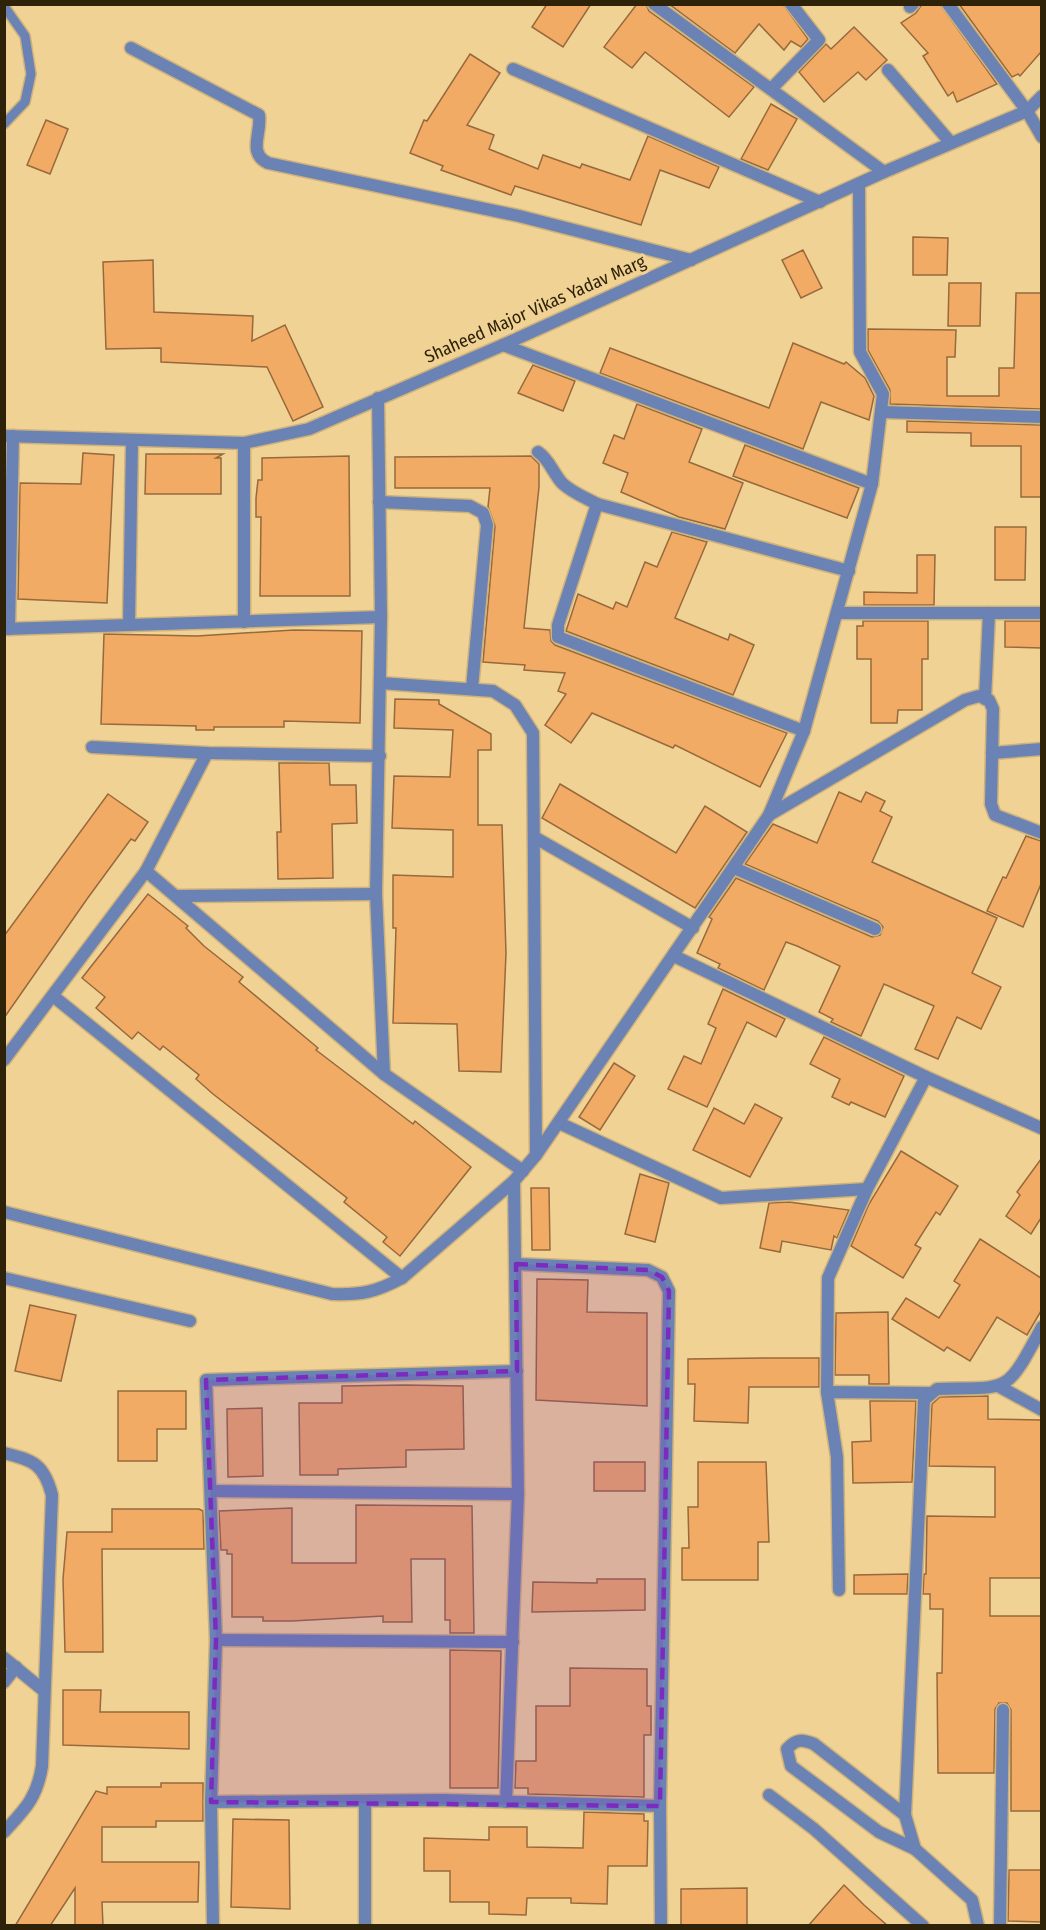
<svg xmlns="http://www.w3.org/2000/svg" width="1046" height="1930" font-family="'Fira Sans Condensed',sans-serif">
  <rect width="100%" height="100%" fill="#f1d295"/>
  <!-- building -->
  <g fill="#f1ab65" stroke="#97693c" stroke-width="1.5">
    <path d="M547,4H591L563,47L532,27Z"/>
    <path d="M637,4H646L649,11L754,87L729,117L645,52L632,68L604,47Z"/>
    <path d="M669,4H783L808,39L801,47L791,41L784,50L759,24L735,53Z"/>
    <path d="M922,4H940L997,84L957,102L953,92L948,96L923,56L928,53L901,23L916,13Z"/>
    <path d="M959,4H1041V52L1020,76L1018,74L1012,77Z"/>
    <path d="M854,27L887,60L866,80L858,72L824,102L799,72L826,44L831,49Z"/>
    <path d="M470,54L500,73L467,125L494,135L489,149L538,169L543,155L580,168L582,164L630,180L648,136L719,167L709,188L660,170L641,225L515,186L511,195L441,170L443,166L410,153L424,120L427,121Z"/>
    <path d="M771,104L797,119L768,170L741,159Z"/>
    <path d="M46,120L68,129L50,174L27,165Z"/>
    <path d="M913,237L948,238L947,275H913Z"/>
    <path d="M803,250L822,288L801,298L782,260Z"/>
    <path d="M153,260L154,312L253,316L252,341L285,325L323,407L293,421L267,367L161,362V348L106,349L103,262Z"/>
    <path d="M949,283H981L980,326H948Z"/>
    <path d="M1016,293H1041V409L890,404V390L868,350V329L956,330L955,357H947V396H999V368H1014Z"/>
    <path d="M793,343L844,364L846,362L865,378L874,396L869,420L821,402L803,449L600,373L610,348L769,408Z"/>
    <path d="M533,365L575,381L563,411L518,393Z"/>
    <path d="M637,404L702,429L689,462L743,483L725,529L679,517L621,492L628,473L603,463L614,435L624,439Z"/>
    <path d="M907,421L1041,425V497H1021V446H971V433L907,432Z"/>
    <path d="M745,445L859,488L847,518L733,476Z"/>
    <path d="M83,453L114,455L107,603L18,599L20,483L81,484Z"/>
    <path d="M146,454H223L216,458H221V494H145Z"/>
    <path d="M349,456L350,596H260L261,517H256V498L258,480H262V458Z"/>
    <path d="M531,456L539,464V487L524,628L550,630L551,641L555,645L787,733L760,787L675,745L673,748L592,713L571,743L545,725L566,694L558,691L565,673L524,670L525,665L483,662L495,526L488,507L490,488H395V457Z"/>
    <path d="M995,527H1026L1025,580H995Z"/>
    <path d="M672,532L707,542L675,618L728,640L730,634L754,645L733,695L566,631L578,594L613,609L616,602L627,607L645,562L657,567Z"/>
    <path d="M917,555H935L934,605H864V592L917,593Z"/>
    <path d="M863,621H928V659H922V710H898L897,723H871V659H857V626H863Z"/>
    <path d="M1005,621H1041V648L1005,647Z"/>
    <path d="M294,630L362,631L360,723L284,721V727H214V730H196V726L101,724L104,634L197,636Z"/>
    <path d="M395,699L439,700V704L491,734V750H478V825H502L506,953L501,1072L459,1071L457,1024L393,1023L396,928H393V875L453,877V830L392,828L394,776L450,777L453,730L394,728Z"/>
    <path d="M279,763H329L330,785H356L357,823L332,824L333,878L278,879L277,832H281Z"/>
    <path d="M560,784L676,853L705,806L747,832L695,908L542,818Z"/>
    <path d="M839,792L861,802L866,792L885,801L880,811L892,817L872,862L997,918L972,973L1001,987L981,1029L957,1017L938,1059L915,1049L934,1006L884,984L861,1036L831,1022L833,1019L819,1012L840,966L797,946L786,942L764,990L718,968L720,964L697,953L712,919L709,917L736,878L872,937L880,935L883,927L878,921L745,864L773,824L817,843Z"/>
    <path d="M108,794L148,822L135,841L131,839L87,899L4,1018V936Z"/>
    <path d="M1026,836L1041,841V884L1023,927L987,911L1003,877L1006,878Z"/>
    <path d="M148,894L188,926L186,928L204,946L243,977L239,982L318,1048L316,1050L413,1124L415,1121L471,1167L400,1256L383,1242L387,1237L344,1202L347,1198L213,1094L196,1079L199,1075L163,1046L160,1050L138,1032L132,1039L96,1008L105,997L82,978Z"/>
    <path d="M723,989L785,1019L776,1037L747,1022L707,1107L668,1089L684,1056L701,1064L716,1028L708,1024Z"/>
    <path d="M824,1037L904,1076L885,1117L851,1102L849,1105L832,1097L840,1079L810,1064Z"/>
    <path d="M614,1063L635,1076L600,1130L579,1117Z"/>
    <path d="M755,1104L782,1118L750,1177L693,1150L714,1108L744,1124Z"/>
    <path d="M901,1151L958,1186L940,1215L936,1212L915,1245L921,1248L903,1278L851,1246L869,1204Z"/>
    <path d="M1041,1159V1218L1031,1234L1006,1216L1020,1195L1017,1192Z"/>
    <path d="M640,1174L669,1183L655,1242L625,1234Z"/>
    <path d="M531,1188H549L550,1250H532Z"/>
    <path d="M789,1202L849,1210L837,1238L834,1236L831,1250L782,1241L780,1252L760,1248L769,1203Z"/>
    <path d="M980,1239L1041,1278V1311L1027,1335L997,1317L970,1361L947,1347L944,1351L892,1319L906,1298L939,1318L960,1285L954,1281Z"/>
    <path d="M537,1279L588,1280L587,1312L647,1313V1406L536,1400Z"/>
    <path d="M30,1305L76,1315L61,1381L15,1371Z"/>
    <path d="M888,1312L889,1384H869V1375H835L836,1313Z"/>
    <path d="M765,1358H819V1387H749L748,1423L694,1421L695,1384H688V1359Z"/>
    <path d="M404,1385L463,1386L464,1449L406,1450V1467L338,1469V1475H300L299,1403H342V1386Z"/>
    <path d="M118,1391H186V1429H157V1461H118Z"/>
    <path d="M988,1396V1419L1041,1420V1578H990V1616H1041V1811H1011V1710L1007,1703H999L995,1709L994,1773H938L937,1673H942L943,1609H930V1594H923L924,1574H926L927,1516L995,1517V1467L929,1466L932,1404L940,1397Z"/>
    <path d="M870,1401H916L912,1482L853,1483L852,1442L871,1441Z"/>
    <path d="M262,1408L263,1476L228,1477L227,1409Z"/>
    <rect x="594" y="1462" width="51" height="29"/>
    <path d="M698,1462H766L769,1542H758V1580H682V1548H689L688,1507H698Z"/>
    <path d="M356,1505L472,1506L474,1633H450V1620H445V1559H411L412,1622H383V1616L292,1621H263V1617H232V1554H227V1550H221L219,1511L292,1508V1563H356Z"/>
    <path d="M112,1509H199L203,1511L204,1549H102L103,1652H65L63,1579L67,1532H112Z"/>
    <path d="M908,1574L907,1594H854V1575Z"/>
    <path d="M597,1579H645V1610L532,1612L533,1582L597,1583Z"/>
    <path d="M450,1650L501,1651L498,1788H450Z"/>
    <path d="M570,1668L647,1669V1706H651V1735H644V1797L528,1794V1788H515L516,1761H536V1706H570Z"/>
    <path d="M63,1690H101L100,1712H189V1749L63,1745Z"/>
    <path d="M161,1783H203V1821H156V1827H102V1862H199L198,1902H102L103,1926H75V1888L50,1926H15L96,1791L107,1794V1787H161Z"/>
    <path d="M584,1812L644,1814V1821H648L647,1866H608L607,1904L571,1903V1898H527L526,1915L489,1914V1902H450V1871H424V1838L489,1840V1827H527V1847L583,1848Z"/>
    <path d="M233,1819L289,1820L290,1909L231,1907Z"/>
    <path d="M1009,1870H1041V1922L1008,1921Z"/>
    <path d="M844,1885L864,1905L888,1926H808Z"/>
    <path d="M747,1888V1926H681V1889Z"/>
  </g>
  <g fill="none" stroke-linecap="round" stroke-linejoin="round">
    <!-- lane casing -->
    <g stroke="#ceb27c" stroke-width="12">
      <path id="lane" d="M4,6L25,36L31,74L25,102L4,124"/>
    </g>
    <!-- street casing -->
    <g stroke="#ceb27c" stroke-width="15">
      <g id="street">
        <path d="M654,4L884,172"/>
        <path d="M948,4L1027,111L1042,137"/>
        <path d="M910,7L913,4"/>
        <path d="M131,48L259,115C262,133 247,153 268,163L519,216L691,260"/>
        <path d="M513,69L820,202"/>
        <path d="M888,70L951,143"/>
        <path d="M772,88L819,40L791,4"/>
        <path d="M503,345L872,484"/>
        <path d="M378,398L381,617L376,894L384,1074"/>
        <path d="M882,412L1042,417"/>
        <path d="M4,436L244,443L309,429L503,345L884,172L1027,111L1042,96"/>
        <path d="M244,443V622"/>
        <path d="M538,452C549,459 553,473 562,483C571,492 586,498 597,504L849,571"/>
        <path d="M379,502L470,506L483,513L487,525L472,688"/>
        <path d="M597,504L558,625V637L804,731"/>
        <path d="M837,613H1042"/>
        <path d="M129,625L132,441"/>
        <path d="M4,629L381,617"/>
        <path d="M9,629L13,436"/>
        <path d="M380,683L493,691L515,705L533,733L536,1155"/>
        <path d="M985,699L989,613"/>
        <path d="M92,747L207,753L380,756"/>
        <path d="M992,753L1042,749"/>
        <path d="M769,815L965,700L979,696L989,700L993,709L991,804L995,815L1042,833"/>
        <path d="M534,837L693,928"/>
        <path d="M734,868L875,929"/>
        <path d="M146,871L384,1074L523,1171"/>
        <path d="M178,896L376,894"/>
        <path d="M674,956L926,1077L1041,1128"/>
        <path d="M53,996L402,1278"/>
        <path d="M4,1060L146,871L207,753"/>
        <path d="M559,1123L721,1198L867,1189"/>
        <path d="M4,1212L332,1294C362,1295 376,1292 402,1278L514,1181L536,1155L769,815L804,731L872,484L883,394L860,352L859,184"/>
        <path d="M516,1264L648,1270L662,1277L669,1291L660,1806L661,1926"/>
        <path d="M4,1278L190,1321"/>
        <path d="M1000,1387L1042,1410"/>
        <path d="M827,1392L828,1278L867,1189L926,1077"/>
        <path d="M4,1453C33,1460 44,1464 52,1495L42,1766C37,1798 25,1809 4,1832"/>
        <path d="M211,1491L518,1494"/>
        <path d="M839,1590L837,1457L827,1392L929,1393"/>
        <path d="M216,1640L513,1642"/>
        <path d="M4,1658L43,1690"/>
        <path d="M4,1682L16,1667"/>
        <path d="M769,1795L814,1829L923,1926"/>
        <path d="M211,1802L443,1800L660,1806"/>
        <path d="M506,1802L518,1494L514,1181"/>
        <path d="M905,1815L814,1744C802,1739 796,1739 787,1749L791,1766L879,1832L915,1849"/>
        <path d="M213,1926L211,1802L216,1640L206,1380L517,1371"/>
        <path d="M365,1926V1803"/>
        <path d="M978,1926L972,1900L915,1849L905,1815L924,1400L937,1389C1012,1387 1005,1395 1042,1327"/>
        <path d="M1000,1926L1003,1710"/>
      </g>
    </g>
    <!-- lane -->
    <use href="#lane" stroke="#6a82b4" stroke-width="9"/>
    <!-- street -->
    <use href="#street" stroke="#6a82b4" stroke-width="12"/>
  </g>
  <!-- marked area -->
  <path fill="#7b2cbf" fill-opacity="0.2" stroke="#7b2cbf" stroke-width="4.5" stroke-dasharray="12 8" stroke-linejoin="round" d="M516,1264L648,1270L662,1277L669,1291L660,1806L211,1802L216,1640L206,1380L517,1371Z"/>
  <g text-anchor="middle" stroke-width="6" stroke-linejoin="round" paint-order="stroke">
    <!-- street labels -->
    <g font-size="18" fill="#2e2209" stroke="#f1d295">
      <text transform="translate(535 309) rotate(-24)" y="6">Shaheed Major Vikas Yadav Marg</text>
    </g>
  </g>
  <!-- border -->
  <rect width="1046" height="1930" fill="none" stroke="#2e2209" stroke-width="12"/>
</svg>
